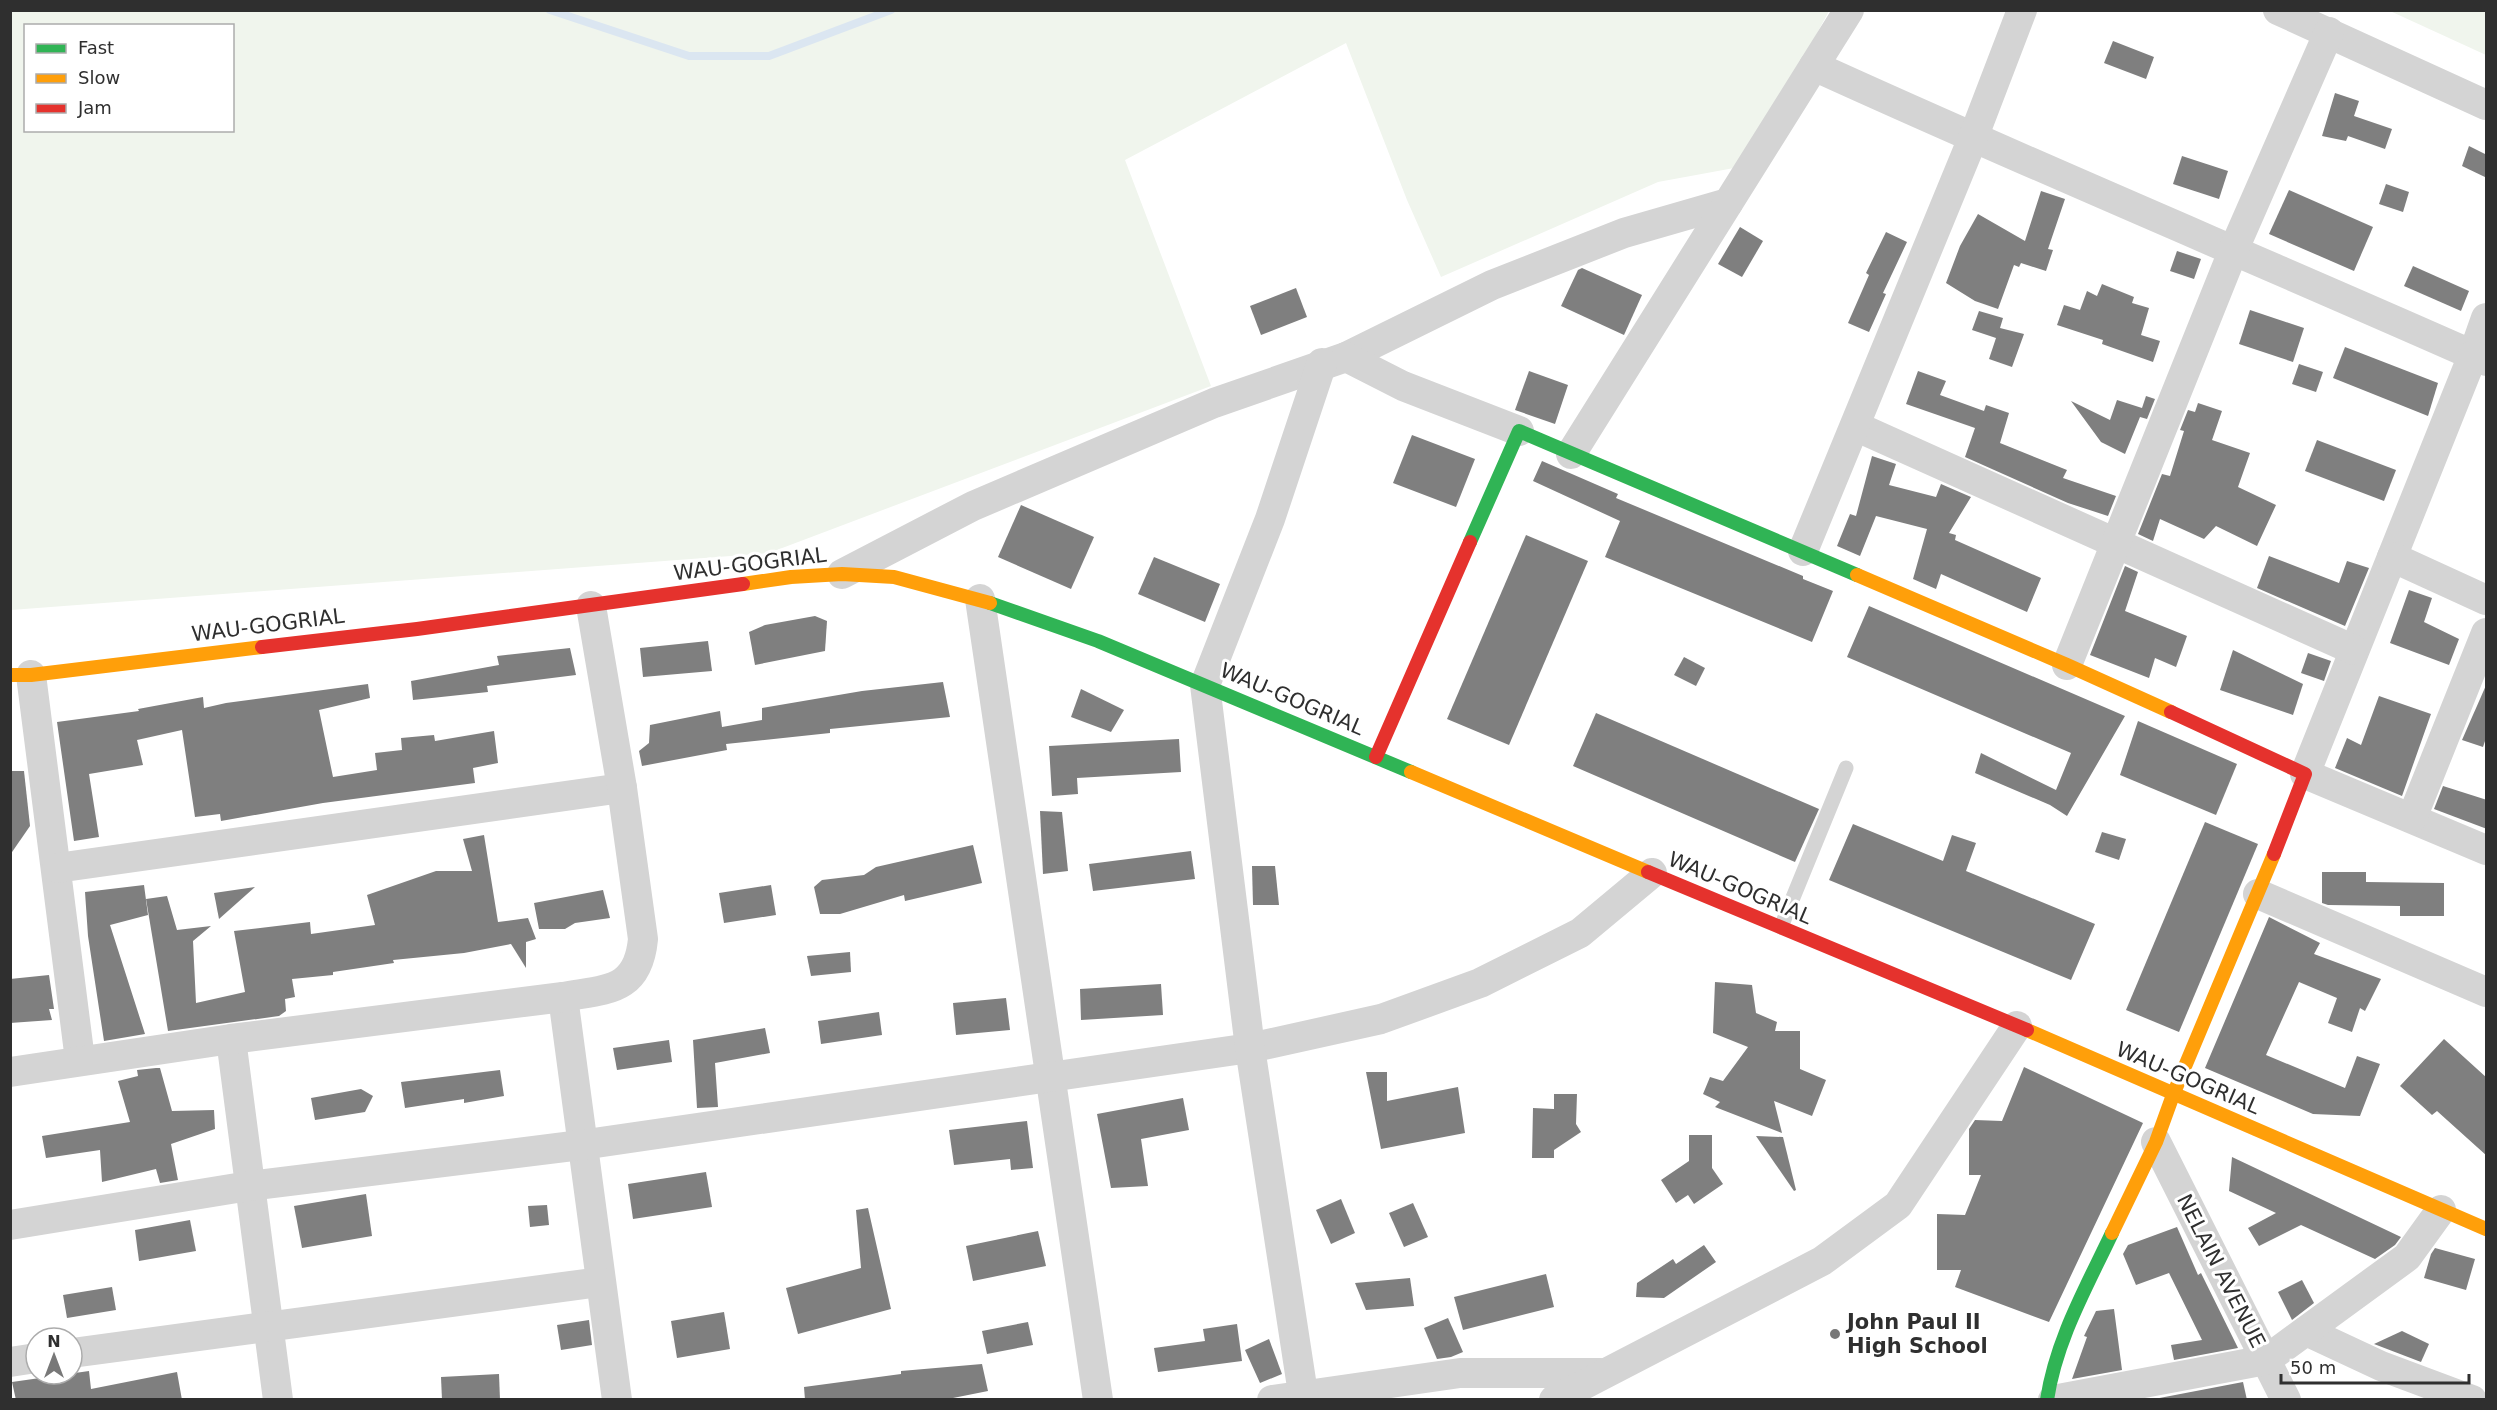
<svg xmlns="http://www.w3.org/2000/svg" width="2497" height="1410" font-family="'DejaVu Sans',sans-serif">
  <rect width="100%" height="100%" fill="#fff"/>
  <!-- green -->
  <g fill="#f0f5ed" fill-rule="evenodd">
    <path d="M11,11H1829L1745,166L1658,182L1441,277L1407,200L1346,43L1125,160L1211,386L769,553L11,610ZM26,26H232V130H26Z"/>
    <path d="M2390,11H2486V55Z"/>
  </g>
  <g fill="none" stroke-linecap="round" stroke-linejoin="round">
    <!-- stream -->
    <path stroke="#dbe6f1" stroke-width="8" d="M550,10L689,56H769L891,10"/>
  </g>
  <!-- building -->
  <g fill="#7f7f7f">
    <path d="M2113,41L2154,57L2146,79L2104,63Z"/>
    <path d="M2335,93L2359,101L2354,116L2392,129L2385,149L2348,136L2346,141L2322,136Z"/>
    <path d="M2469,146L2487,155V178L2462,166Z"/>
    <path d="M2182,156L2228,171L2219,199L2173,184Z"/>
    <path d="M2386,184L2409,192L2403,212L2379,204Z"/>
    <path d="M2289,190L2373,227L2354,271L2269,234Z"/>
    <path d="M2041,191L2065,199L2048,249L2053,250L2046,271L2021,263L2019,267L2014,265L1998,309L1975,301L1946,283L1960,246L1978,214L2025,241Z"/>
    <path d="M1740,227L1763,241L1742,277L1718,264Z"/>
    <path d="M1886,232L1907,242L1883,293L1886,294L1869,332L1848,323L1869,275L1866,273Z"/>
    <path d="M2177,251L2201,259L2194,279L2170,271Z"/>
    <path d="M2413,266L2469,291L2461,311L2404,286Z"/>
    <path d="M1582,268L1642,295L1624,335L1561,306L1578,270Z"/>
    <path d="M2102,284L2134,297L2132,303L2149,308L2141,335L2160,341L2153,362L2102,344L2103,340L2057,325L2064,305L2080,310L2087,291L2097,296Z"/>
    <path d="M1296,288L1307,317L1261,335L1250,306Z"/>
    <path d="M2250,310L2304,328L2293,362L2239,344Z"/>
    <path d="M1979,311L2003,318L2000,328L2024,334L2012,367L1989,359L1996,338L1972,330Z"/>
    <path d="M2345,347L2438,383L2428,416L2333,378Z"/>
    <path d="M2299,364L2323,372L2316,392L2292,384Z"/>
    <path d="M1529,371L1568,385L1555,424L1515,410Z"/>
    <path d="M1918,371L1946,381L1940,395L1984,411L1986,405L2009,413L2000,443L2067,470L2063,478L2116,496L2108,516L2068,503L1965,457L1975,428L1906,404Z"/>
    <path d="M2146,396L2155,399L2147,419L2140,417L2125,454L2101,442L2071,401L2110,420L2117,400L2142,408Z"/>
    <path d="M2198,403L2222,411L2212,440L2250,453L2238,487L2276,505L2257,546L2216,526L2204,539L2160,519L2153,541L2138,534L2162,474L2170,476L2184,431L2180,430L2188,410L2195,412Z"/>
    <path d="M1412,435L1475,459L1456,507L1393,483Z"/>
    <path d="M2317,440L2396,470L2384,501L2305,471Z"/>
    <path d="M1872,456L1896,464L1889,485L1936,497L1941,484L1971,497L1949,533L1956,535L1955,540L2041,578L2027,612L1941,574L1936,589L1913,579L1927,529L1876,516L1860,556L1837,546L1850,514L1856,516Z"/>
    <path d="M1542,461L1618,494L1616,498L1803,576V579L1833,591L1812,642L1605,557L1620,521L1533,481Z"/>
    <path d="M1021,505L1094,537L1071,589L998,557Z"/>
    <path d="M1526,535L1588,561L1509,745L1447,719Z"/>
    <path d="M2269,556L2339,583L2347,561L2369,568L2345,626L2257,588Z"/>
    <path d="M1154,557L1220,584L1205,622L1138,594Z"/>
    <path d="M2125,566L2138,572L2125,611L2187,636L2176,667L2155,658L2149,678L2090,655Z"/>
    <path d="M2409,590L2432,598L2424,622L2459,639L2449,665L2390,643Z"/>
    <path d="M1869,606L2125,716L2067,816L2050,805L1975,773L1981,753L2056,790L2071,753L1847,657Z"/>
    <path d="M815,616L827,621L825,651L755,665L749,632L765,625Z"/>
    <path d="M708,641L712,671L643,677L640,648Z"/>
    <path d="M570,648L576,675L487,686L488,692L413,700L411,681L499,665L497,656Z"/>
    <path d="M2233,650L2303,684L2293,715L2220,690Z"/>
    <path d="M2308,653L2331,661L2324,681L2301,673Z"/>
    <path d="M1684,657L1705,668L1696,686L1674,675Z"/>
    <path d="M943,682L950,717L830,729V733L726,744L727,750L642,766L639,751L649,743L650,725L720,711L722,727L762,720V708L862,691Z"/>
    <path d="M2487,683V735L2483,747L2462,740Z"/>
    <path d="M368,684L370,698L319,710L333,777L377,770L375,753L402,750L401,738L434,735L435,741L494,731L498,763L473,768L475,783L323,803L221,821L220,814L195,817L182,730L137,740L143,765L89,774L99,837L74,841L57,722L139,711L138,709L203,697L204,708L226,703Z"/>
    <path d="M1081,689L1124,710L1111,732L1071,717Z"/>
    <path d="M2379,696L2431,714L2402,796L2335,768L2347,738L2361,745Z"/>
    <path d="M1596,713L1819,809L1795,862L1573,766Z"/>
    <path d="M2138,721L2237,764L2216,815L2120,775Z"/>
    <path d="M1179,739L1181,772L1077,778L1078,794L1052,796L1049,746Z"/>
    <path d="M10,771H24L30,826L10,855Z"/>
    <path d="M2443,786L2487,800V829L2434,809Z"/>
    <path d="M1040,811L1062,812L1068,871L1043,874Z"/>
    <path d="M2205,822L2258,844L2179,1032L2126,1010Z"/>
    <path d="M1853,824L1943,861L1952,835L1976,843L1966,871L2095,924L2071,980L1829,880Z"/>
    <path d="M2102,832L2126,839L2119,860L2095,852Z"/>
    <path d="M484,835L498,922L528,918L536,939L526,942V968L511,944L464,953L393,960L394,963L333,972V975L292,979L295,997L285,999L286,1011L279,1016L168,1031L146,899L167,896L177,930L211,926L193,941L196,1003L245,992L234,931L310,922L311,934L375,925L367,895L436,871H472L463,839Z"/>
    <path d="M973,845L982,883L905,901L904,895L840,914H820L814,887L822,880L864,875L876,867Z"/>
    <path d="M1191,851L1195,879L1093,891L1089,864Z"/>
    <path d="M1252,866H1275L1279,905H1253Z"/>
    <path d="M2322,872H2366V882L2444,883V916H2400V906L2328,905L2322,903Z"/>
    <path d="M144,885L148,915L110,925L145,1034L104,1041L88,936L85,892Z"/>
    <path d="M771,885L776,915L724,923L719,893Z"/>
    <path d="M255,887L219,919L214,893Z"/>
    <path d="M603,890L610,918L575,923L565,929H539L534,903Z"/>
    <path d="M2269,917L2320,943L2314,954L2381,979L2365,1011L2360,1008L2352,1032L2328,1023L2337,998L2299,982L2266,1055L2345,1088L2357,1056L2380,1064L2360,1116L2313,1114L2205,1068Z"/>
    <path d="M850,952L851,972L811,976L807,956Z"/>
    <path d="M49,975L54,1009H49L52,1020L10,1023V979Z"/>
    <path d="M1715,982L1752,985L1756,1013L1777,1022L1775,1031H1800V1069L1826,1080L1812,1116L1774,1101L1782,1133L1715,1107L1720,1102L1703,1094L1710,1077L1723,1081L1748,1047L1713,1033Z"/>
    <path d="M1161,984L1163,1015L1081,1020L1080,989Z"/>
    <path d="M1006,998L1010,1030L956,1035L953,1003Z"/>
    <path d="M879,1012L882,1035L821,1044L818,1021Z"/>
    <path d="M765,1028L770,1053L715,1063L718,1107L697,1108L693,1040Z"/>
    <path d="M2444,1039L2487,1078V1156L2437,1111L2432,1115L2400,1086Z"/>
    <path d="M669,1040L672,1062L617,1070L613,1048Z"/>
    <path d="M2024,1067L2143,1123L2049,1322L1955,1287L1961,1270H1937V1214L1965,1215L1981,1175H1969V1129L1975,1120L2002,1121Z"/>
    <path d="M156,1068H160L172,1111L214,1110L215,1129L171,1144L178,1180L160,1183L156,1169L102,1182L100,1150L46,1158L42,1136L130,1122L118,1081L138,1076L137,1070Z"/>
    <path d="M500,1070L504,1096L464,1103V1099L405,1108L401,1082Z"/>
    <path d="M1366,1072H1387V1101L1458,1087L1465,1133L1381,1149Z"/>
    <path d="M361,1089L373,1096L365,1112L315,1120L311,1098Z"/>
    <path d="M1554,1094H1577L1576,1124L1581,1132L1554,1150V1158H1532L1533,1108L1554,1109Z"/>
    <path d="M1183,1098L1189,1130L1141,1139L1148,1186L1111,1188L1097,1114Z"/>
    <path d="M1027,1121L1033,1168L1011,1170L1010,1159L954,1165L949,1130Z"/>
    <path d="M1689,1135H1712V1168L1723,1184L1694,1204L1688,1195L1676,1203L1661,1180L1689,1161Z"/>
    <path d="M1756,1136L1783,1137L1796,1190L1794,1191Z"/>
    <path d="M2232,1157L2401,1237L2395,1245L2375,1259L2301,1225L2259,1246L2248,1228L2276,1213L2229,1191Z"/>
    <path d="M706,1172L712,1207L633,1219L628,1184Z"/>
    <path d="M366,1194L372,1236L302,1248L294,1206Z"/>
    <path d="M1341,1199L1355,1233L1331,1244L1316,1210Z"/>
    <path d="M1413,1203L1428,1237L1404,1247L1389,1213Z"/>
    <path d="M547,1205L549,1225L530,1227L528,1206Z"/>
    <path d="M868,1208L891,1309L798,1334L786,1288L861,1268L856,1210Z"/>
    <path d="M190,1220L196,1251L139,1261L135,1230Z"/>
    <path d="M2177,1227L2198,1275L2201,1273L2238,1348L2174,1360L2171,1345L2202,1340L2169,1273L2136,1285L2123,1254L2128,1245Z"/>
    <path d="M1038,1231L1046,1266L973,1281L966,1246Z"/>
    <path d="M1704,1245L1716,1262L1664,1298L1636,1297L1637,1283L1673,1259L1676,1264Z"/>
    <path d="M2435,1248L2475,1259L2466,1290L2424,1278L2431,1254Z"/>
    <path d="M1546,1274L1554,1307L1463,1330L1454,1297Z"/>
    <path d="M1410,1278L1414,1306L1366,1310L1355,1283Z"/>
    <path d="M2302,1280L2314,1303L2292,1320L2278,1292Z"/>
    <path d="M112,1287L116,1310L67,1318L63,1295Z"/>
    <path d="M2114,1309L2122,1370L2072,1379L2087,1337L2084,1336L2096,1311Z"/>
    <path d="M724,1312L730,1349L677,1358L671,1321Z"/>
    <path d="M1448,1318L1463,1352L1451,1357L1437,1359L1424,1328Z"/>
    <path d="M589,1320L592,1345L561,1350L557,1325Z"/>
    <path d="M1028,1322L1033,1345L987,1354L982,1331Z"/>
    <path d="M1237,1324L1242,1361L1158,1372L1154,1348L1205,1341L1203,1329Z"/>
    <path d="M2402,1331L2429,1344L2421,1362L2374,1344Z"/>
    <path d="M1269,1339L1282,1374L1260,1383L1245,1350Z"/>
    <path d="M982,1364L988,1391L953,1398V1400H805L804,1387L901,1374V1371Z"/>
    <path d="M89,1371L91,1389L177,1372L182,1400H16L12,1382Z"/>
    <path d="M499,1374L500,1400H442L441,1377Z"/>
    <path d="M2243,1382L2247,1400H2149Z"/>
  </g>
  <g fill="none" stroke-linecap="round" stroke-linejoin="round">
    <!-- lane -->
    <path stroke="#d4d4d4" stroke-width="15" d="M1781,927L1846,768"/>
    <!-- street -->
    <g stroke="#d4d4d4" stroke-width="30">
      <path d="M2278,10L2486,105"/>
      <path d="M1814,66C2033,166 2254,258 2473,355L2486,318"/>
      <path d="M1346,357L1492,285L1624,233L1728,203"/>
      <path d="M2486,361L2473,355L2305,774L2486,850"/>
      <path d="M1855,426L2354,650"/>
      <path d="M1571,454L1849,10"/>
      <path d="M1803,551L1973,138L2022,10"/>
      <path d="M2392,557L2486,600"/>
      <path d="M842,574L973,506L1214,403L1346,357L1403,386L1519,431"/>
      <path d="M980,599L1098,1400"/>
      <path d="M2067,665L2234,249L2329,32"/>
      <path d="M31,675L80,1060"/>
      <path d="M2412,818L2486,633"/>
      <path d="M57,868L622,788"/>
      <path d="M2258,894L2486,992"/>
      <path d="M563,997L617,1400"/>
      <path d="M231,1039L278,1400"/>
      <path d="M10,1072L231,1039L563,997C607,989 638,992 643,939L622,788L591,606"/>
      <path d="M2156,1142L2286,1400"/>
      <path d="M10,1225L249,1186L581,1145L1250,1048L1381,1019L1480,983L1580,933L1652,873"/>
      <path d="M2306,1331L2381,1366L2472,1400"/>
      <path d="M72,1353L600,1282"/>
      <path d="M10,1362L36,1358"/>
      <path d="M1272,1400L1460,1373H1600"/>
      <path d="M1304,1400L1250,1048L1205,685L1270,519L1322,363"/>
      <path d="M1554,1400L1822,1261L1898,1205L2017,1026"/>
      <path d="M2053,1400L2266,1360L2407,1257L2441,1210"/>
    </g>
    <!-- fast -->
    <g stroke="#30b455" stroke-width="14">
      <path d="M1470,542L1519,431L1857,575"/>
      <path d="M990,603L1098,641L1411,772"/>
      <path d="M2047,1400C2056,1340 2086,1288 2112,1233"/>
    </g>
    <!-- slow -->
    <g stroke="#ff9f0a" stroke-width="14">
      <path d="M1857,575L2067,665L2171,712"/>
      <path d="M743,584L791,577L842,574L894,577L990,603"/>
      <path d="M10,675H31L262,647"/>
      <path d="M1411,772L1648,872"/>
      <path d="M2027,1030L2486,1229"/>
      <path d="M2112,1233L2156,1142L2173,1095L2274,854"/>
    </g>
    <!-- jam -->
    <g stroke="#e5322d" stroke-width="14">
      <path d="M262,647L417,629L743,584"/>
      <path d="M2171,712L2305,774L2274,854"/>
      <path d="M1376,757L1470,542"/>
      <path d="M1648,872L2027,1030"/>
    </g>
  </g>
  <!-- markers -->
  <circle fill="#787878" stroke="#fff" stroke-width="2" cx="1835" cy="1334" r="6"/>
  <g text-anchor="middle" stroke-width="6" stroke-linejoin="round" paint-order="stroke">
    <!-- street labels -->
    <g font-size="21" fill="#2f2f2f" stroke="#fff">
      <text transform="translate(750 564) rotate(-7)" y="7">WAU-GOGRIAL</text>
      <text transform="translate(268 625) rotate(-7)" y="7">WAU-GOGRIAL</text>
      <text transform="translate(1292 699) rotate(23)" y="7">WAU-GOGRIAL</text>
      <text transform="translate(1740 888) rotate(23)" y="7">WAU-GOGRIAL</text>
      <text transform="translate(2188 1078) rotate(23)" y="7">WAU-GOGRIAL</text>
      <text transform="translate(2221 1271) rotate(63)" y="7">NELAIN AVENUE</text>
    </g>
    <!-- poi labels -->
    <g font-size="21" font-weight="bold" fill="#2f2f2f" stroke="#fff" text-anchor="start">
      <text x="1847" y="1329">John Paul II<tspan x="1847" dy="24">High School</tspan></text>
    </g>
  </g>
  <!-- border -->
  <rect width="2497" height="1410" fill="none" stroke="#2f2f2f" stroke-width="24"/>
  <!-- legend -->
  <rect x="24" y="24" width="210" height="108" fill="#ffffff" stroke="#acacac" stroke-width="1.5"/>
  <rect x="36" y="44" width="30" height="9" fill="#30b455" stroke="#acacac" stroke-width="1.5"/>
  <text x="78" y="54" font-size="18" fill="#2f2f2f">Fast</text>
  <rect x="36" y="74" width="30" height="9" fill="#ff9f0a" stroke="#acacac" stroke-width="1.5"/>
  <text x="78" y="84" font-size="18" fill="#2f2f2f">Slow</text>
  <rect x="36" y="104" width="30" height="9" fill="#e5322d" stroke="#acacac" stroke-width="1.5"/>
  <text x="78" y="114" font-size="18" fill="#2f2f2f">Jam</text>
  <!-- north arrow -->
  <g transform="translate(54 1356)"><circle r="28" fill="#ffffff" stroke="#acacac" stroke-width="1.5"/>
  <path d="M0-4.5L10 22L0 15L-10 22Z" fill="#787878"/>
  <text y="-9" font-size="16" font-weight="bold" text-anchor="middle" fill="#2f2f2f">N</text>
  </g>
  <!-- scale -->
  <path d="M2281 1374v9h188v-9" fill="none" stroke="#2f2f2f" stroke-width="3"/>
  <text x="2290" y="1374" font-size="18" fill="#2f2f2f" stroke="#ffffff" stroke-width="4.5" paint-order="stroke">50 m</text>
</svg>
